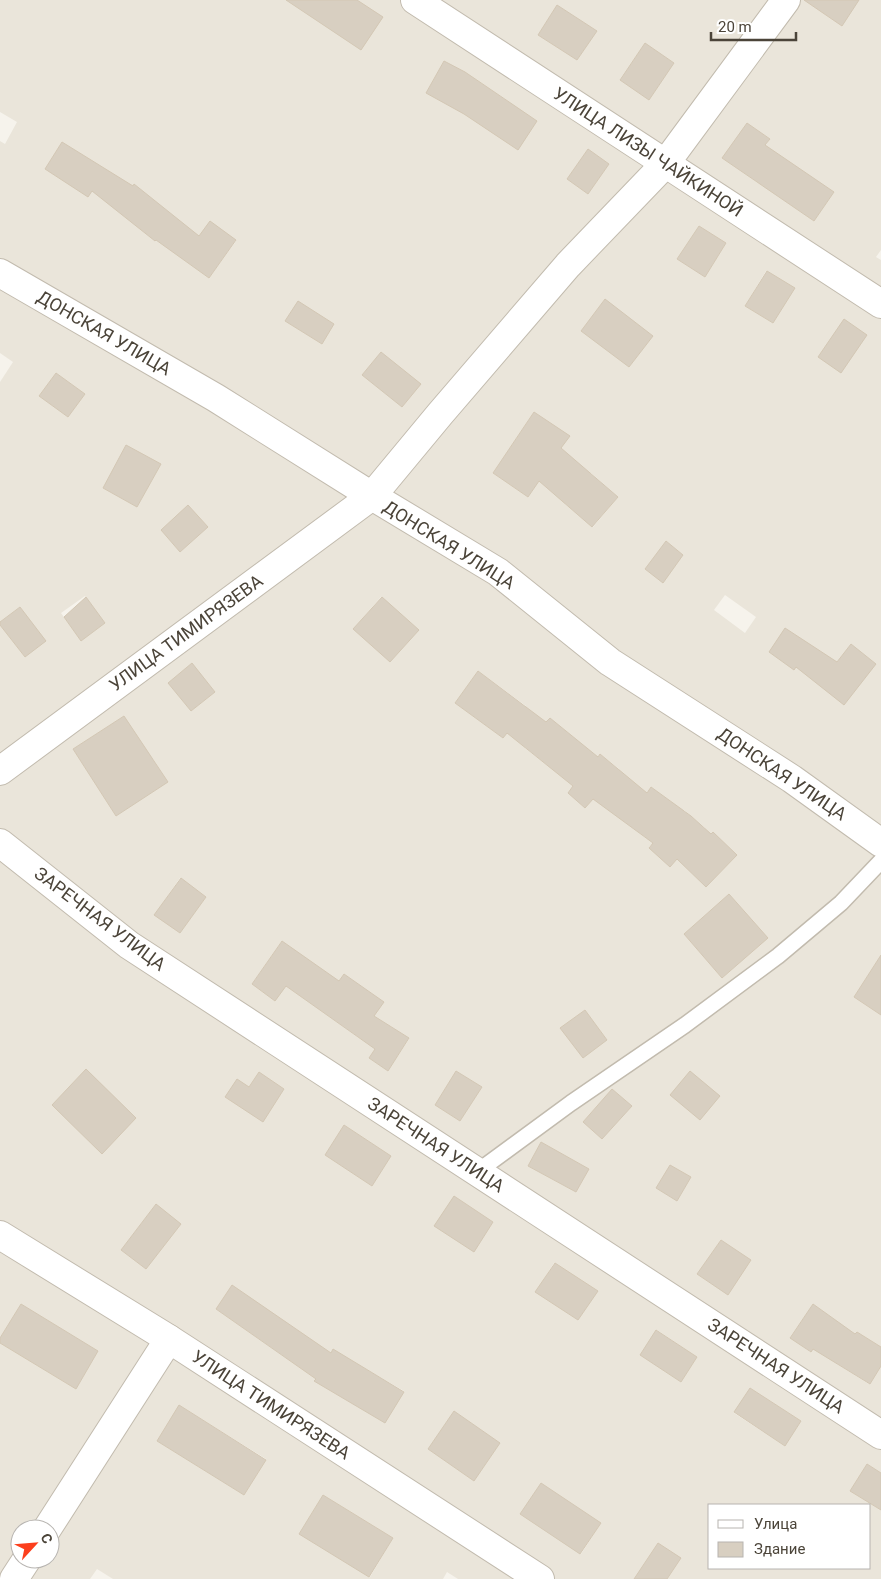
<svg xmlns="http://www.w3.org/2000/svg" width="881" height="1579" font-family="Roboto,sans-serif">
  <rect width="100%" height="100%" fill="#f6f3ec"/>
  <!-- residential -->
  <path fill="#eae5da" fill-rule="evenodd" d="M0,0H288V1L307,14L316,0H812L810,4L841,25L853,0H881V250L876,257L881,260V955L854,997L881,1015V1347L857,1332L837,1364L869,1384L881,1366V1473L867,1464L850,1491L881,1510V1579H667L680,1558L658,1543L634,1579H458L447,1572L443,1579H113L97,1569L90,1579H0V1343L76,1389L98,1351L21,1304L0,1338V625L25,657L45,641L20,607L0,622V382L13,362L0,353V141L5,144L17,122L0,112ZM557,5L597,31L577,60L538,35ZM645,43L674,63L649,100L620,79ZM444,61L467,74L450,106L426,93ZM747,123L770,139L761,152L774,161L758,183L723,158ZM62,142L105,169L88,196L45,169ZM588,149L609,164L588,194L567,179ZM134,184L174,216L155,241L115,209ZM772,192H834L814,221ZM210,222L236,241L209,278L183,259ZM699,226L726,243L705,277L677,259ZM766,271L794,288L773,323L745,306ZM604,300L653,336L629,367L581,331ZM298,302L334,324L322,344L285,321ZM844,320L866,335L818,357ZM381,352L420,384L402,407L362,375ZM56,373L85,394L68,417L39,396ZM534,412L569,436L528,497L493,473ZM126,446L161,464L137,507L103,488ZM591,473L618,497L593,527L565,504ZM188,506L208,527L180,552L161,530ZM666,541L683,555L662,582L645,569ZM725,595L756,617L745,633L714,610ZM85,596L105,623L81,641L61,613ZM381,597L419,630L390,662L353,629ZM785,629L794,669L769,652ZM851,644L876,664L819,685ZM191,664L215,692L191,711L168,683ZM478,671L526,706L503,738L455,703ZM124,716L127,776L153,759L168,782L116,816L73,749ZM550,718L572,736L548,766L525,748ZM600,754L619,769L585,808L568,793ZM651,787L673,803L647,839L625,822ZM684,810L705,828L670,867L649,847ZM713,832L737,855L706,887L682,864ZM180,878L206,897L180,933L155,914ZM729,894L767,938L722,978L684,934ZM281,942H282L275,1001L252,984ZM344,974L383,1002L359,1038L319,1009ZM585,1010L607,1040L583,1058L561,1028ZM390,1026L409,1039L388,1071L369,1058ZM85,1070H86L102,1153L52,1105ZM456,1071L482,1087L460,1121L435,1105ZM259,1073L284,1089L263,1121L249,1087ZM612,1089L632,1106L602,1139L583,1122ZM344,1125L391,1156L372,1186L325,1155ZM541,1142L589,1169L576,1192L528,1166ZM670,1165L691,1177L677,1201L656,1188ZM454,1196L493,1222L474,1251ZM155,1205L181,1224L146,1269L121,1250ZM721,1240L751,1260L727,1294L697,1274ZM554,1263L597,1291L578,1320L536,1292ZM232,1285L286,1358L216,1309ZM813,1304L834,1319L810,1352L790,1337ZM657,1330L697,1357L681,1382L640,1355ZM333,1350L404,1391V1392L315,1381ZM750,1388L801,1421L785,1446L734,1413ZM180,1406L266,1459L244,1495L157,1441ZM454,1411L500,1443L474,1481L428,1449ZM541,1483L601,1523L581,1554L520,1514ZM323,1495L393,1538L370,1577L299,1534ZM710,1505H870V1568H710ZM20,1529H50V1559H20Z"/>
  <!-- building -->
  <g fill="#d8cfc1" stroke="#d3c7b4">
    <path d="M286,0H357L383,17L361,50Z"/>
    <path d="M804,0H859L842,26Z"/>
    <path d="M557,5L597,31L577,60L538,35Z"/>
    <path d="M645,43L674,63L649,100L620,80Z"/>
    <path d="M444,61L465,72L537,121L518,150L464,114L426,93Z"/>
    <path d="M747,123L770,139L765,145L834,192L814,221L722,158Z"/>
    <path d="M62,142L133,186L134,184L199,236L210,221L236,240L209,278L156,240L155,241L92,191L88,197L45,169Z"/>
    <path d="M588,149L609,164L588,194L567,179Z"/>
    <path d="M699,226L726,243L705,277L677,259Z"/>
    <path d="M767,271L795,288L773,323L745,306Z"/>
    <path d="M605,299L653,336L629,367L581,331Z"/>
    <path d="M298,301L334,324L322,344L285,321Z"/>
    <path d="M844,319L867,335L841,373L818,357Z"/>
    <path d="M381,352L421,384L402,407L362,375Z"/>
    <path d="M56,373L85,394L68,417L39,396Z"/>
    <path d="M534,412L570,436L561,448L618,497L592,527L539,481L528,497L493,473Z"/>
    <path d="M126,445L161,464L137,507L103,488Z"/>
    <path d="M188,505L208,527L180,552L161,530Z"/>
    <path d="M666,541L683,555L663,583L645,569Z"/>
    <path d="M86,597L105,623L81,641L64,617Z"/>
    <path d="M382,597L419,630L390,662L353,629Z"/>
    <path d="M20,607L46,641L25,657L0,625V622Z"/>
    <path d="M785,628L837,662L851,644L876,664L844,705L796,667L794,670L769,652Z"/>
    <path d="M192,663L215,692L191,711L168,683Z"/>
    <path d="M478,671L546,722L550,718L598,757L600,754L647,793L651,787L691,816L711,834L713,832L737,855L706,887L677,859L670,867L649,848L653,843L593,799L585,808L568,793L573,786L507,733L503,738L455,703Z"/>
    <path d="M124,716L168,782L116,816L73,749Z"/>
    <path d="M181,878L206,897L180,933L154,915Z"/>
    <path d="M729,894L768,938L722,978L684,934Z"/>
    <path d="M282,941L339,981L344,974L384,1002L374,1016L409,1038L388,1071L369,1058L375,1049L286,986L275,1001L252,984Z"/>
    <path d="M881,955V1015L854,997Z"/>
    <path d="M585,1010L607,1040L583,1058L560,1028Z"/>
    <path d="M86,1069L136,1118L102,1154L52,1105Z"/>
    <path d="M456,1071L482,1087L460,1121L435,1105Z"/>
    <path d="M690,1071L720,1096L700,1120L670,1095Z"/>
    <path d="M259,1072L284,1089L263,1122L225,1097L237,1079L249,1087Z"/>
    <path d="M612,1089L632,1106L602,1139L583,1122Z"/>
    <path d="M344,1125L391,1156L372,1186L325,1155Z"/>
    <path d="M541,1142L589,1169L576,1192L528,1166Z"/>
    <path d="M670,1165L691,1177L677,1201L656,1188Z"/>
    <path d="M454,1196L493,1222L474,1252L434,1226Z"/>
    <path d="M156,1204L181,1224L146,1269L121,1250Z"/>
    <path d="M721,1240L751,1260L728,1295L697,1274Z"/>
    <path d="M555,1263L598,1291L578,1320L535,1292Z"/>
    <path d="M232,1285L331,1353L333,1349L404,1392L385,1423L314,1381L316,1379L216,1309Z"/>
    <path d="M21,1304L98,1351L76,1389L0,1343V1338Z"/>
    <path d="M813,1304L855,1334L857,1332L881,1347V1366L870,1384L813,1349L811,1352L790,1338Z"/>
    <path d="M656,1330L697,1357L681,1382L640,1355Z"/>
    <path d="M750,1388L801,1421L785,1446L734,1412Z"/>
    <path d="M179,1405L266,1460L244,1495L157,1441Z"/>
    <path d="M454,1411L500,1443L474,1481L428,1449Z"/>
    <path d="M867,1464L881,1473V1510L850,1491Z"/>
    <path d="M541,1483L601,1523L580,1554L520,1514Z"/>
    <path d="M323,1495L393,1538L369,1577L299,1534Z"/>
    <path d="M658,1543L681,1558L667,1579H634Z"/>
  </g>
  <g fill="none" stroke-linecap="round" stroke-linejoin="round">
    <!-- lane casing -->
    <g stroke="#c2bbae" stroke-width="18">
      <path id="lane" d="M477,1172L571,1103L685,1025L778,956L841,903L881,861"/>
    </g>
    <!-- street casing -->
    <g stroke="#c2bbae" stroke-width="30">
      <g id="street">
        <path d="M415,0L881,304"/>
        <path d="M0,273L216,398L372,496L498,572L610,662L792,779L881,843"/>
        <path d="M0,771L372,496L440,414L568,265L665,164L786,0"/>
        <path d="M0,843L129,945L881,1435"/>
        <path d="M0,1235L169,1339L540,1579"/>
        <path d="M47,1529L169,1339"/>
        <path d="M14,1579L27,1559"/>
      </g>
    </g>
    <!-- lane -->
    <use href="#lane" stroke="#fff" stroke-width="15"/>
    <!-- street -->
    <use href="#street" stroke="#fff" stroke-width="28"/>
  </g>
  <g text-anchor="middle" stroke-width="4" stroke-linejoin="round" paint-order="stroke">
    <!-- street labels -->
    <g font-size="18" fill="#4b4439" stroke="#fff">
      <text transform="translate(648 152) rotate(33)" y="6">УЛИЦА ЛИЗЫ ЧАЙКИНОЙ</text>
      <text transform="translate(104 333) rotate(30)" y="6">ДОНСКАЯ УЛИЦА</text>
      <text transform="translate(449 545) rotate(32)" y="6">ДОНСКАЯ УЛИЦА</text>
      <text transform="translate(186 633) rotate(-36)" y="6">УЛИЦА ТИМИРЯЗЕВА</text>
      <text transform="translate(782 774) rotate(34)" y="6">ДОНСКАЯ УЛИЦА</text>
      <text transform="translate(100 919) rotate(37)" y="6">ЗАРЕЧНАЯ УЛИЦА</text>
      <text transform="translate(436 1145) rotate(33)" y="6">ЗАРЕЧНАЯ УЛИЦА</text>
      <text transform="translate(776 1366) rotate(33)" y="6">ЗАРЕЧНАЯ УЛИЦА</text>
      <text transform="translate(271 1405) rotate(33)" y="6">УЛИЦА ТИМИРЯЗЕВА</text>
    </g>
  </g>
  <!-- legend -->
  <rect x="708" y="1504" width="162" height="65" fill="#ffffff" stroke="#b7b4b0"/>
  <rect x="718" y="1520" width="25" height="8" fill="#ffffff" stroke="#b7b4b0"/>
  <text x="754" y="1529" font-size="15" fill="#4b4439">Улица</text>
  <rect x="718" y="1542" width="25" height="15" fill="#d8cfc1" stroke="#b7b4b0"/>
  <text x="754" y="1554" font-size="15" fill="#4b4439">Здание</text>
  <!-- north arrow -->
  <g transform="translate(35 1544) rotate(64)"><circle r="24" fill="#ffffff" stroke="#b7b4b0"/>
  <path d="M0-4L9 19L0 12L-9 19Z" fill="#fc3f1d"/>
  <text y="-8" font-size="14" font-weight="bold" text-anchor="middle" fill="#4b4439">С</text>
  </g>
  <!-- scale -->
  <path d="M711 32v8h85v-8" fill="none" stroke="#4b4439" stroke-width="2.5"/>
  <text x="718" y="32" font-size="15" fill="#4b4439" stroke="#ffffff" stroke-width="4" paint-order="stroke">20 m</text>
</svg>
